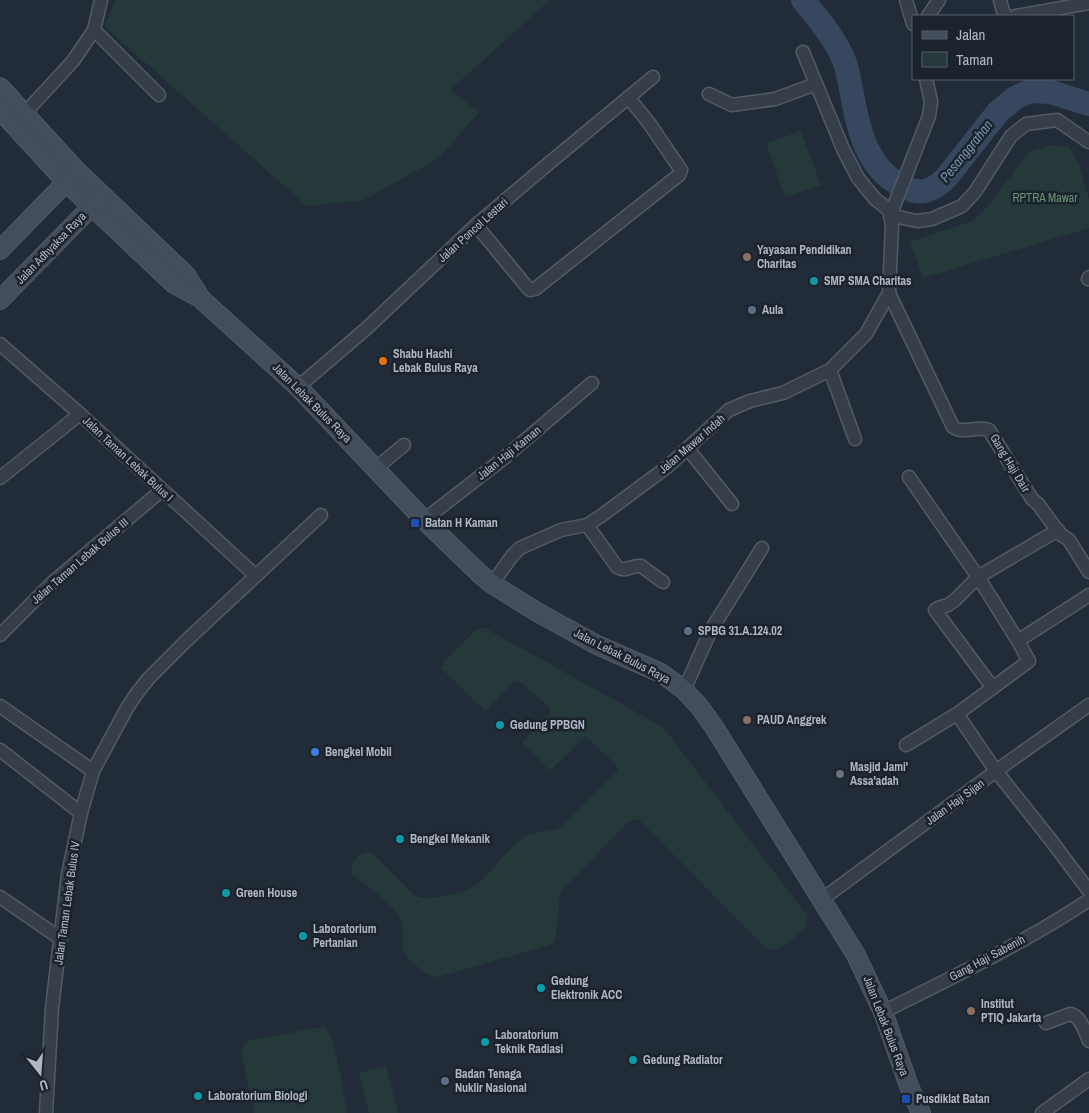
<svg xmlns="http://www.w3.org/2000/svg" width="1089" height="1113" font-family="'Archivo Narrow',sans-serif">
  <rect width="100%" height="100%" fill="#222c38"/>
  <!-- green -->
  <g fill="#25393a">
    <path d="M115,0H550L450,90L479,112L439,158L364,200L307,206L105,27Z"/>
    <path d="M801,131L821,185L785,197L766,143Z"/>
    <path d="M1052,145L1069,147L1079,164L1089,200V228L923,278L910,242L973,221L988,206L1029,152Z"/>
    <path d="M481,628H485L663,727L807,915V922L805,928L786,945L773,950L766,948L639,820L635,819L628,822L563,889L560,894L556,937L553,944L438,977C431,977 427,973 421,969C387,947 413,932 397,913C387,900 366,886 353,875C348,865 355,858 364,852L372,853L414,895C425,900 433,898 444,896C451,894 460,893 467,890C489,880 503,851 523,838C537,829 548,834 560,828L618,770L616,765L586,736L552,769H548L524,745L523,741L550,713V708L518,680L514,681L488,709L484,710L441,668L444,661L475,631Z"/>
    <path d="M324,1027C336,1033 344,1097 347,1113H254L241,1052L244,1044L251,1040Z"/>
    <path d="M386,1066L398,1113H369L359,1073Z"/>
  </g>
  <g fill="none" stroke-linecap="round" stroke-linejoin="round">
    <!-- river -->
    <path stroke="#36475f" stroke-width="24" d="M803,0C819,20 836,39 845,63C848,71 849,81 851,89C858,127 865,167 902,186C920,196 933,191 946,178L998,112L1015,98L1030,91L1051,92L1089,104"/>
    <!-- minor casing -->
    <g stroke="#535b66" stroke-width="15">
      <g id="minor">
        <path d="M906,0L913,24"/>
        <path d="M1000,0L1003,11L1006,16"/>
        <path d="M928,16L939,0"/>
        <path d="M1016,16L1089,3"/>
        <path d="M94,30L159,95"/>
        <path d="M803,52L843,149L858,178L875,199L898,217L917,221L932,219L962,206L975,192L1011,136L1026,124L1057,120L1089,142"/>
        <path d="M709,94L732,105L775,99L816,84"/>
        <path d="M25,113L73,61L94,30L101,0"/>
        <path d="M476,225L527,287L530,290L535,289L679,175L681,170L649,123L628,97"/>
        <path d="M1088,279L1089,277"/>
        <path d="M889,293L953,427C964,435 978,425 989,430L1032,499L1038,504L1060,534L1069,540L1089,572"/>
        <path d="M0,344L80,414L256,576"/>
        <path d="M830,370L855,439"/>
        <path d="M298,387L367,328L476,225L548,164L653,77"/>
        <path d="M688,449L732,504"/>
        <path d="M376,468L404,445"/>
        <path d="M0,478L80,414"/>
        <path d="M424,520L504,458L592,383"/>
        <path d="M587,525L617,567C626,573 631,565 641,566L663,582"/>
        <path d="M492,584L512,556L520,548L561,530L587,525L601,516L667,467L729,410L750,401L783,393L830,370L866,334L889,293L892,225L890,216L929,116L931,101L926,79"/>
        <path d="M0,635L53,582L162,490"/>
        <path d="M1018,641L1089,595"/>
        <path d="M993,688L935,610L938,608L948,605L955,600L978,577L1058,530"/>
        <path d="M684,690L711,630L762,548"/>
        <path d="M0,706L93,771"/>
        <path d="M957,714L996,771L1050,839L1089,891"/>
        <path d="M906,745L957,714L1029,661L1018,641L978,577L909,477"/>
        <path d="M0,750L81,813"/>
        <path d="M0,897L61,939"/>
        <path d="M821,900L996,771L1089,705"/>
        <path d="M883,1012C953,977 1024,943 1089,900"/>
        <path d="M1046,1023L1070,1014C1081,1016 1085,1032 1089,1041"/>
        <path d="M46,1113L52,1008L68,874L81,813L93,771L127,708L137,693L149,678L187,640L321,515"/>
        <path d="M1042,1113L1089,1079"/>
      </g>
    </g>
    <!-- secondary casing -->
    <g stroke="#535b66" stroke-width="20">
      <g id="secondary">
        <path d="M0,87L77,171L186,275L200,297"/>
        <path d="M0,110L66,182L174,284L200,298L298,387L424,520L480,574L492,584L537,612L597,645L661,673L684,690L699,706L714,727L856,955L883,1012L909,1086L921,1113"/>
        <path d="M0,250L73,175"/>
        <path d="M0,300L99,199"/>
      </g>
    </g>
    <!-- minor -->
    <use href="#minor" stroke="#353e49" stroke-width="12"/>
    <!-- secondary -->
    <use href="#secondary" stroke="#434d5c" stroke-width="18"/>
  </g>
  <!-- markers -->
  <g fill="#8d6e63" stroke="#1b232d" stroke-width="2">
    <circle cx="747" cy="257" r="5"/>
    <circle cx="747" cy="720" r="5"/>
    <circle cx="971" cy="1011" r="5"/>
  </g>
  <g fill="#0f9aa8" stroke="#1b232d" stroke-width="2">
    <circle cx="814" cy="281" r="5"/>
    <circle cx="500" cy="725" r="5"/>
    <circle cx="400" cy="839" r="5"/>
    <circle cx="226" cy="893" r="5"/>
    <circle cx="303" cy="936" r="5"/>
    <circle cx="541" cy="988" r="5"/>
    <circle cx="485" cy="1042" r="5"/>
    <circle cx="633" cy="1060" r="5"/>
    <circle cx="198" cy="1096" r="5"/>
  </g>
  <g fill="#5c6f8a" stroke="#1b232d" stroke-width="2">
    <circle cx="752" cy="310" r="5"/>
    <circle cx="688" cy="631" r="5"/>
    <circle cx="445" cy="1081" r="5"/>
  </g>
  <circle fill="#e8710a" stroke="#1b232d" stroke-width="2" cx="383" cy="361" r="5"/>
  <g fill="#1a4fb4" stroke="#1b232d" stroke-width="2">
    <rect x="410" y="518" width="10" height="10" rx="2.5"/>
    <rect x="901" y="1094" width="10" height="10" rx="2.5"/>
  </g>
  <circle fill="#3f7fe0" stroke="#1b232d" stroke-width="2" cx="315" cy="752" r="5"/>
  <circle fill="#6b7280" stroke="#1b232d" stroke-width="2" cx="840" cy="774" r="5"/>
  <g text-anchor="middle" stroke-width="5" stroke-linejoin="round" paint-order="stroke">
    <!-- park labels -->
    <g font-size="12" fill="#689572" stroke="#1b232d">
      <text x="1045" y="202">RPTRA Mawar</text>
    </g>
    <!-- street labels -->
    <g font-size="12" fill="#b0b8c5" stroke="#1b232d">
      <text transform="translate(473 230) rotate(-42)" y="4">Jalan Poncol Lestari</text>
      <text transform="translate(51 248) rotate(-46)" y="4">Jalan Adhyaksa Raya</text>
      <text transform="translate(312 403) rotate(45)" y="4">Jalan Lebak Bulus Raya</text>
      <text transform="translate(692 444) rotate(-41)" y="4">Jalan Mawar Indah</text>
      <text transform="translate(509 453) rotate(-39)" y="4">Jalan Haji Kaman</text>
      <text transform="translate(128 459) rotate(43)" y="4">Jalan Taman Lebak Bulus I</text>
      <text transform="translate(1010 463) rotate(59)" y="4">Gang Haji Dair</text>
      <text transform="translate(80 561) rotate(-41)" y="4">Jalan Taman Lebak Bulus III</text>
      <text transform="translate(622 656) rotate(27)" y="4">Jalan Lebak Bulus Raya</text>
      <text transform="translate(955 802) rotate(-36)" y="4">Jalan Haji Sijan</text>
      <text transform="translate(67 903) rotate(-82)" y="4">Jalan Taman Lebak Bulus IV</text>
      <text transform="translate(987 958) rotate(-28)" y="4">Gang Haji Sabenih</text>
      <text transform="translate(886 1026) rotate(69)" y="4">Jalan Lebak Bulus Raya</text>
    </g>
    <!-- poi labels -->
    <g font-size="12" font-weight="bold" fill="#b0b8c5" stroke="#1b232d" text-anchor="start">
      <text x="757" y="254">Yayasan Pendidikan<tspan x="757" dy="14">Charitas</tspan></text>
      <text x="824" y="285">SMP SMA Charitas</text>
      <text x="762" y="314">Aula</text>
      <text x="393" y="358">Shabu Hachi<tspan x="393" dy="14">Lebak Bulus Raya</tspan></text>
      <text x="425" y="527">Batan H Kaman</text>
      <text x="698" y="635">SPBG 31.A.124.02</text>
      <text x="757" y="724">PAUD Anggrek</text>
      <text x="510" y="729">Gedung PPBGN</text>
      <text x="325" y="756">Bengkel Mobil</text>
      <text x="850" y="771">Masjid Jami'<tspan x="850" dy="14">Assa'adah</tspan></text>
      <text x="410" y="843">Bengkel Mekanik</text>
      <text x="236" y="897">Green House</text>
      <text x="313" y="933">Laboratorium<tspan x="313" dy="14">Pertanian</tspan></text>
      <text x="551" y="985">Gedung<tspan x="551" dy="14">Elektronik ACC</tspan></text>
      <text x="981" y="1008">Institut<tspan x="981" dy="14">PTIQ Jakarta</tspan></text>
      <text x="495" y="1039">Laboratorium<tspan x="495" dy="14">Teknik Radiasi</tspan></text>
      <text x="643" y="1064">Gedung Radiator</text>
      <text x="455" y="1078">Badan Tenaga<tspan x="455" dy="14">Nuklir Nasional</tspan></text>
      <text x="208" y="1100">Laboratorium Biologi</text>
      <text x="916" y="1103">Pusdiklat Batan</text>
    </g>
    <!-- water labels -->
    <g font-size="14" font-style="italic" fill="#798fac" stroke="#1b232d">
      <text transform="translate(966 151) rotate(-51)" y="5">Pesanggrahan</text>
    </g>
  </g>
  <!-- legend -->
  <rect x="912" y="15" width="162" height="65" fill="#1b232d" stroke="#575f6a"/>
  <rect x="922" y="31" width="25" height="8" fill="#434d5c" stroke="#575f6a"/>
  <text x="956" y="40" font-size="15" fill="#b0b8c5">Jalan</text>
  <rect x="922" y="52" width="25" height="15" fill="#25393a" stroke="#575f6a"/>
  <text x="956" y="65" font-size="15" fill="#b0b8c5">Taman</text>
  <!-- north arrow -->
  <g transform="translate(40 1073) rotate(163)" stroke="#1b232d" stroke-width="4" paint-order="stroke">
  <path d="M0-4L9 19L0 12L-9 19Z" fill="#b0b8c5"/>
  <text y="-8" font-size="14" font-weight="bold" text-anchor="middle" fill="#b0b8c5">U</text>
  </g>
</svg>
